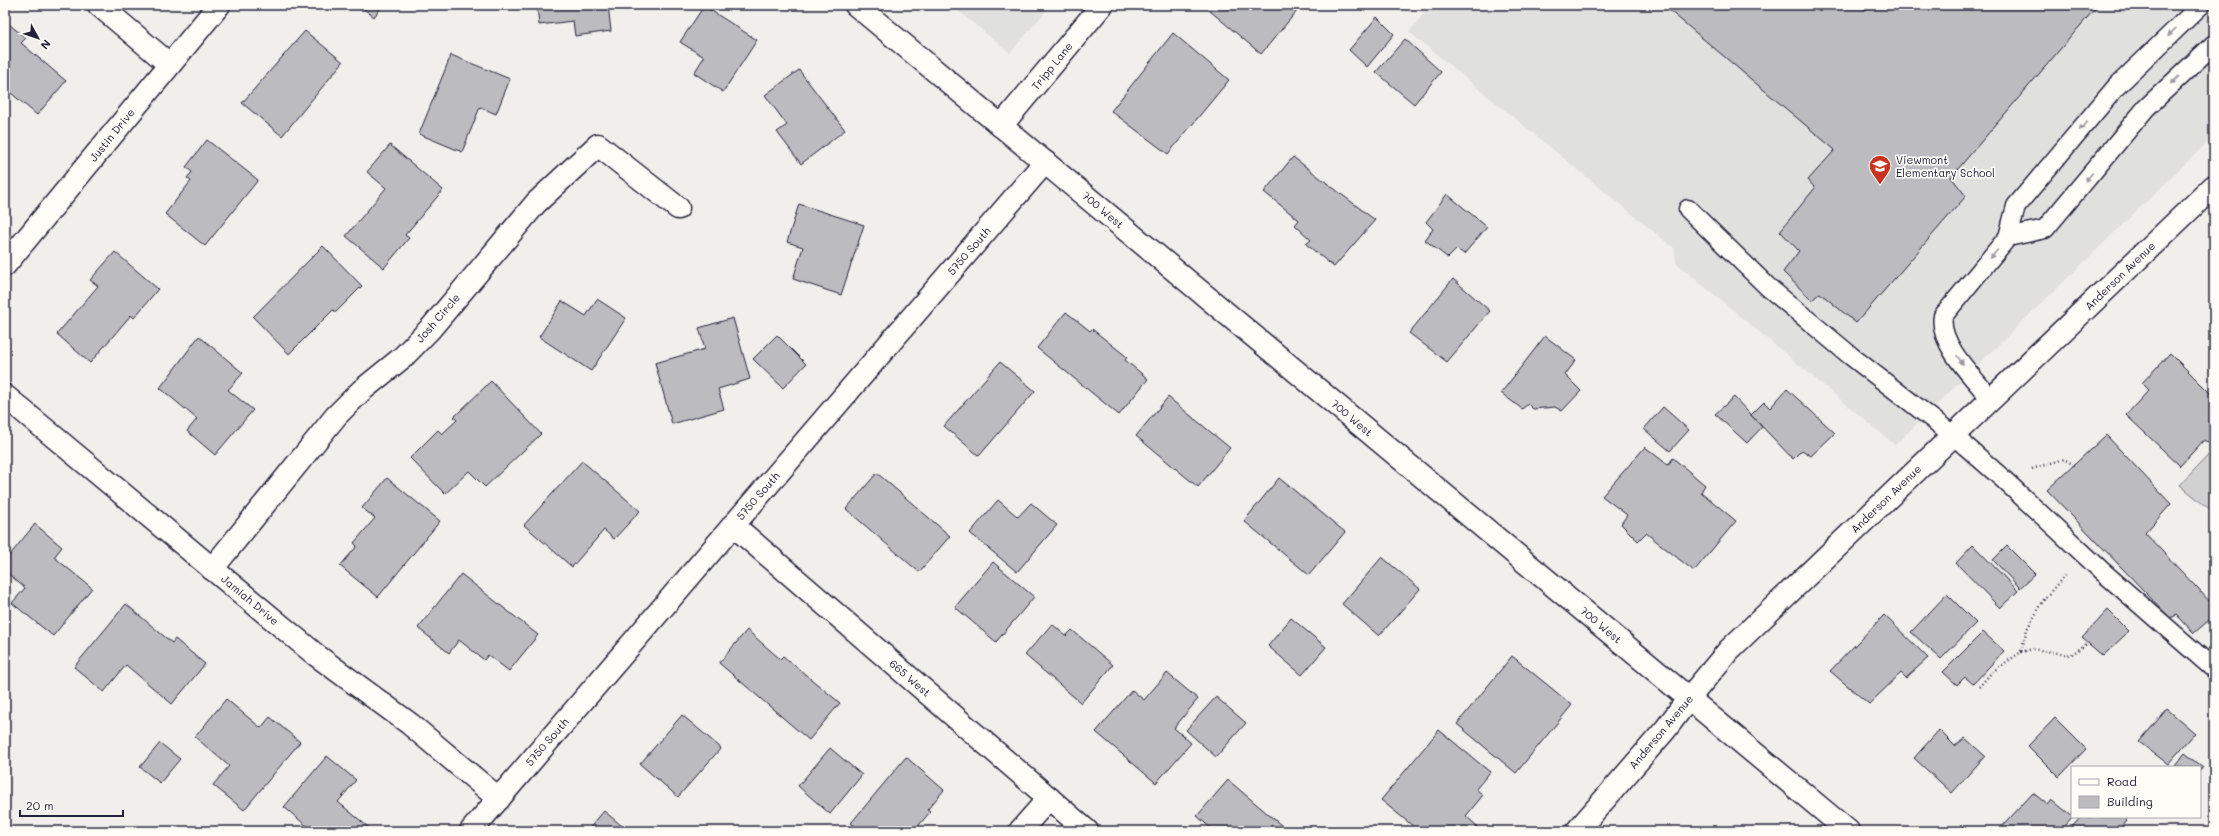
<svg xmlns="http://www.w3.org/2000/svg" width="2219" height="836" font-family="Mali,sans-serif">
  <rect width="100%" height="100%" fill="#f0efec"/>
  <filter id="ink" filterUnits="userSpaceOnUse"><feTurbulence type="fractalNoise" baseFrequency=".025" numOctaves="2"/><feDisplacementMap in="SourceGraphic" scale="8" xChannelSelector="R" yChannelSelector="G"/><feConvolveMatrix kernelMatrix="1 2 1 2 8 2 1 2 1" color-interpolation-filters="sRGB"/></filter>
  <g filter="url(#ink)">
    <!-- built -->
    <g fill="#e0e0df">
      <path d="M951,5H1051L1010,53Z"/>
      <path d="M1430,5H2214V136L1895,445L1676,263L1675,249L1409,32Z"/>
    </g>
    <!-- green -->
    <path fill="#d2d1d1" stroke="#7a7a86" d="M2214,449V513L2180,485Z"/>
    <!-- building -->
    <g fill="#bcbcc0" stroke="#22223b">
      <path d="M359,5H383L374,17Z"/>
      <path d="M537,5H608L611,31L575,36L573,21L539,25Z"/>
      <path d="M1203,5H1302L1261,54Z"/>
      <path d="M1663,5H1859L1866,11L1871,5H2098L1951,177L1966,196L1856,323L1820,293L1812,300L1783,272L1799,251L1780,231L1815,188L1808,180L1835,150Z"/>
      <path d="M704,6L757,40L723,92L694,73L704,57L680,42Z"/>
      <path d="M1377,17L1394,34L1367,67L1349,50Z"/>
      <path d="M5,21L26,38L21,43L66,81L37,115L5,88Z"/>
      <path d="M305,31L343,62L282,136L242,103Z"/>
      <path d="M1173,33L1229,80L1168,154L1111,111Z"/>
      <path d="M1405,39L1441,72L1414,104L1376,72Z"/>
      <path d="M451,55L510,79L496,114L480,107L462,152L419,134Z"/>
      <path d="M799,70L845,130L801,164L777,132L787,125L765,95Z"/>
      <path d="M207,140L258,180L205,246L165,214L191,181L187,178L192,172L186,167Z"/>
      <path d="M390,145L443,190L405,235L409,238L384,268L346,236L386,188L367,172Z"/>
      <path d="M1293,157L1375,220L1334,267L1306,244L1311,240L1295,225L1299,220L1264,192Z"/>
      <path d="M1447,194L1487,227L1464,254L1457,249L1448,258L1425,240L1433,229L1426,222Z"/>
      <path d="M799,204L864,225L841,295L793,279L803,247L787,242Z"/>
      <path d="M323,246L362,286L336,312L333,310L289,354L253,317Z"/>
      <path d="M115,252L158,289L134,318L131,315L90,363L57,334L98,286L90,280Z"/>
      <path d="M1453,279L1490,311L1447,362L1409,333Z"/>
      <path d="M597,299L626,318L591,371L539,337L562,301L586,316Z"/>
      <path d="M1066,312L1090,331L1092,329L1127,357L1125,360L1148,379L1119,415L1037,348Z"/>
      <path d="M733,318L750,379L718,389L724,409L672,424L655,363L705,349L699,328Z"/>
      <path d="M777,335L806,364L783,388L753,359Z"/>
      <path d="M199,336L243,373L228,390L253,410L215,455L187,431L197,419L160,388Z"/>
      <path d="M1545,336L1576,360L1565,375L1581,391L1562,411L1555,407L1533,409L1528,404L1522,409L1501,393Z"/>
      <path d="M2170,353L2214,397V407L2210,411L2214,416V440L2210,444L2204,440L2180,466L2126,415L2149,390L2142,383Z"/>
      <path d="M1000,362L1035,391L979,456L944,426Z"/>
      <path d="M491,381L541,434L485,487L469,471L445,494L410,458L438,430L442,434L457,420L454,417Z"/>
      <path d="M1787,389L1835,433L1811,456L1802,450L1793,459L1751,415L1764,402L1770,408Z"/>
      <path d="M1168,397L1230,448L1198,487L1136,436Z"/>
      <path d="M1734,397L1762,427L1747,443L1715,414Z"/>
      <path d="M1663,407L1689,430L1670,451L1644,429Z"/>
      <path d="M2106,435L2171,504L2145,533L2214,606V616L2194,633L2177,615L2170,618L2047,490Z"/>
      <path d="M1645,447L1668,465L1673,458L1705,485L1701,492L1736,521L1694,571L1646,533L1638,541L1621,524L1627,515L1602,496Z"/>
      <path d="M582,461L640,511L614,539L604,530L572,567L524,525Z"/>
      <path d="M877,473L950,536L919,572L846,509Z"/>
      <path d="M387,478L440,521L378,597L340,566L357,546L354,543L375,518L362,508Z"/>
      <path d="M1279,478L1345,532L1309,575L1244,521Z"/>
      <path d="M998,500L1018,517L1031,503L1057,525L1017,572L970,533Z"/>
      <path d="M35,524L62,547L54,557L92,588L53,636L12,603L25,588L5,571V561Z"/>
      <path d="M1973,545L2018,591L2000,608L1956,563Z"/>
      <path d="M2007,546L2035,574L2020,588L1993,560Z"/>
      <path d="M1382,557L1420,589L1379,636L1342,604Z"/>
      <path d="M993,562L1034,597L996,642L955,607Z"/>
      <path d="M461,574L538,635L509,671L488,655L484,660L459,640L449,653L418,628Z"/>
      <path d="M1947,594L1976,623L1941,659L1911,632Z"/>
      <path d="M126,604L172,643L175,639L205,664L172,704L126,665L104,692L74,667Z"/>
      <path d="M2108,610L2129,631L2103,656L2082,638Z"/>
      <path d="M1884,615L1928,658L1906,678L1901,673L1869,704L1830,671Z"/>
      <path d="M1291,618L1326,647L1302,675L1268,646Z"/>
      <path d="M1052,624L1066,636L1072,630L1113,665L1081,703L1025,655Z"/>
      <path d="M747,630L780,659L783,656L840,703L809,740L719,663Z"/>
      <path d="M1983,632L2004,651L1973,684L1965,677L1957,685L1943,672Z"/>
      <path d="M1512,656L1572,705L1516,773L1457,724Z"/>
      <path d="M1167,673L1198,699L1174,728L1191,743L1156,783L1096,732L1132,690L1144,700Z"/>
      <path d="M1216,697L1246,723L1216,757L1186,730Z"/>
      <path d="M226,699L261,728L270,717L300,742L244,810L213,785L229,766L195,737Z"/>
      <path d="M2167,709L2195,733L2168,764L2139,742Z"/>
      <path d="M682,715L721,748L678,797L640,764Z"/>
      <path d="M2055,718L2086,749L2059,777L2028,746Z"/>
      <path d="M1439,730L1490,772L1476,789L1483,795L1466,816L1477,826L1473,831H1419L1381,800Z"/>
      <path d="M1939,730L1955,746L1965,738L1985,756L1952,793L1914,758Z"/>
      <path d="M160,743L180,759L160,783L140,767Z"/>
      <path d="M830,748L862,775L830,814L798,786Z"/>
      <path d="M2185,753L2203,767L2200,771V767L2175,766Z"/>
      <path d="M327,756L356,780L338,802L373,831H306L309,828L284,807Z"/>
      <path d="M906,757L944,790L927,810L930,812L914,831H861L851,823Z"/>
      <path d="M1228,780L1288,831H1214L1197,816Z"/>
      <path d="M2033,793L2048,805L2052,800L2073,817L2061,831H1998Z"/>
      <path d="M604,811L628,831H587Z"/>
      <path d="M2081,817H2129L2122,826L2127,831H2068Z"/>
    </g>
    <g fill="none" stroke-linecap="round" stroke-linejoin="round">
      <!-- service casing -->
      <g stroke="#22223b" stroke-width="21">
        <g id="service">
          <path d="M1688,209L1768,287L1851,356L1953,435L2002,478L2103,572L2214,669"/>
          <path d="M2008,237L2045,229L2146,108L2214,44"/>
          <path d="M1991,399C1974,378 1938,344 1943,316L2008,237L2016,206L2032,187L2116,87L2201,5"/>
        </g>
      </g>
      <!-- minor casing -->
      <g stroke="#22223b" stroke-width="25">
        <g id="minor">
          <path d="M99,5L169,64"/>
          <path d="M1001,126L1102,5"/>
          <path d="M5,265L219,5"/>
          <path d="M5,396L316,655L410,724L499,799"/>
          <path d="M733,525L1087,831"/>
          <path d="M212,569L336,416L361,391L403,357L431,328L536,203L598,145L678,208"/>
          <path d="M471,831L1045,162"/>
          <path d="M1020,831L1049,798"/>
          <path d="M1577,831L1665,730L1689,698"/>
        </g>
      </g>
      <!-- tertiary casing -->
      <g stroke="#22223b" stroke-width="25">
        <path id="tertiary" d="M1689,698L1729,650L2214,186"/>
      </g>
      <!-- secondary casing -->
      <g stroke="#22223b" stroke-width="25">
        <path id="secondary" d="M856,5L1848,831"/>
      </g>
      <!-- path -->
      <g stroke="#22223b" stroke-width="2.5" stroke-dasharray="1 3" stroke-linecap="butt">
        <path d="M2032,469L2064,459L2074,465"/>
        <path d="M2021,652L2033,649L2071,655L2088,643"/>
        <path d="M1979,687L1992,672L2021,652L2027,629L2045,598L2066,574"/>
      </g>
      <!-- service -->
      <use href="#service" stroke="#fdfcf7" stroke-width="18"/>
      <!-- minor -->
      <use href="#minor" stroke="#fdfcf7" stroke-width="22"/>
      <!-- tertiary -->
      <use href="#tertiary" stroke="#fdfcf7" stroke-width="22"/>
      <!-- secondary -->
      <use href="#secondary" stroke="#fdfcf7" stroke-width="22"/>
    </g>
    <!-- one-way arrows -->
    <defs><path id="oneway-solid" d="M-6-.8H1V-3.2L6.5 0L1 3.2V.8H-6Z"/></defs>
    <g fill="#9a9aa2">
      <use href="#oneway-solid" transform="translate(2172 32) rotate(137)"/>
      <use href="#oneway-solid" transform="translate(2175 80) rotate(137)"/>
      <use href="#oneway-solid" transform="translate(2083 126) rotate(130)"/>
      <use href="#oneway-solid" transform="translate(2089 177) rotate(130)"/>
      <use href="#oneway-solid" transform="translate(1994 254) rotate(130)"/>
      <use href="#oneway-solid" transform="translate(1960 360) rotate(55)"/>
    </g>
  </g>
  <!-- icons -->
  <defs>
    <g id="school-pin" transform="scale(1.15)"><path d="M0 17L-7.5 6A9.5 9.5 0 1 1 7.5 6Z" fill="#c8321e" stroke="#fdfcf7"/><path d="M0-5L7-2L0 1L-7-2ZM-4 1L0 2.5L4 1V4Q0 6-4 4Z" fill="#fff"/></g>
  </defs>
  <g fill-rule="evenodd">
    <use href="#school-pin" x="1880" y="166"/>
  </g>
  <g text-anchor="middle" stroke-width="3.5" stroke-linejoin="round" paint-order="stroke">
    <!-- street labels -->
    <g font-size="11" fill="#22223b" stroke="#fdfcf7">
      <text transform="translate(1052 66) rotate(-51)" y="4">Tripp Lane</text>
      <text transform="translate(112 135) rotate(-51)" y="4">Justin Drive</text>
      <text transform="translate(1103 210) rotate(40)" y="4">700 West</text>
      <text transform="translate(969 251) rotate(-49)" y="4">5750 South</text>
      <text transform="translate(2120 276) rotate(-44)" y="4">Anderson Avenue</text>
      <text transform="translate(438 318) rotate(-49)" y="4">Josh Circle</text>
      <text transform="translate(1352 418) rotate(40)" y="4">700 West</text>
      <text transform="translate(758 496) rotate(-49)" y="4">5750 South</text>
      <text transform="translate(1886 499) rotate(-44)" y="4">Anderson Avenue</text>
      <text transform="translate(250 600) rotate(40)" y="4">Jamiah Drive</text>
      <text transform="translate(1601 625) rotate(40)" y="4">700 West</text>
      <text transform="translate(910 678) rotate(41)" y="4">665 West</text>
      <text transform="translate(1661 732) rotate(-50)" y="4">Anderson Avenue</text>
      <text transform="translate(547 742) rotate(-49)" y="4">5750 South</text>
    </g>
    <!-- poi labels -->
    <g font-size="11" fill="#22223b" stroke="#fdfcf7" text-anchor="start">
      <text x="1896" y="164">Viewmont<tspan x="1896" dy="13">Elementary School</tspan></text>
    </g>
  </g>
  <!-- margin -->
  <rect width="2219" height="836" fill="none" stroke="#fdfcf7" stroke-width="20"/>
  <rect x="10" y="10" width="2199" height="816" fill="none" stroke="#22223b" stroke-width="1.5" filter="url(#ink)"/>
  <!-- legend -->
  <rect x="2071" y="766" width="130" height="52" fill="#fdfcf7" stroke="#a5a5ac"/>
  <rect x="2079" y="779" width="20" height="6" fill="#fdfcf7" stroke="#a5a5ac"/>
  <text x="2107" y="786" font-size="12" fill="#22223b">Road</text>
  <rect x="2079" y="796" width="20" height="12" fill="#bcbcc0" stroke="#a5a5ac"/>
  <text x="2107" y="806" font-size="12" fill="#22223b">Building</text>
  <!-- north arrow -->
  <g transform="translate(38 38) rotate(130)" stroke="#fdfcf7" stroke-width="3" paint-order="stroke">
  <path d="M0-3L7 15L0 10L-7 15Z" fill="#22223b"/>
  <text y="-6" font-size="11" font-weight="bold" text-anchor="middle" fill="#22223b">N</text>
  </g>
  <!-- scale -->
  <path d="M20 810v6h103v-6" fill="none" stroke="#22223b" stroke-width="2"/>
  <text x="26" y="810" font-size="12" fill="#22223b" stroke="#fdfcf7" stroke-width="3" paint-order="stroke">20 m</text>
</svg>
